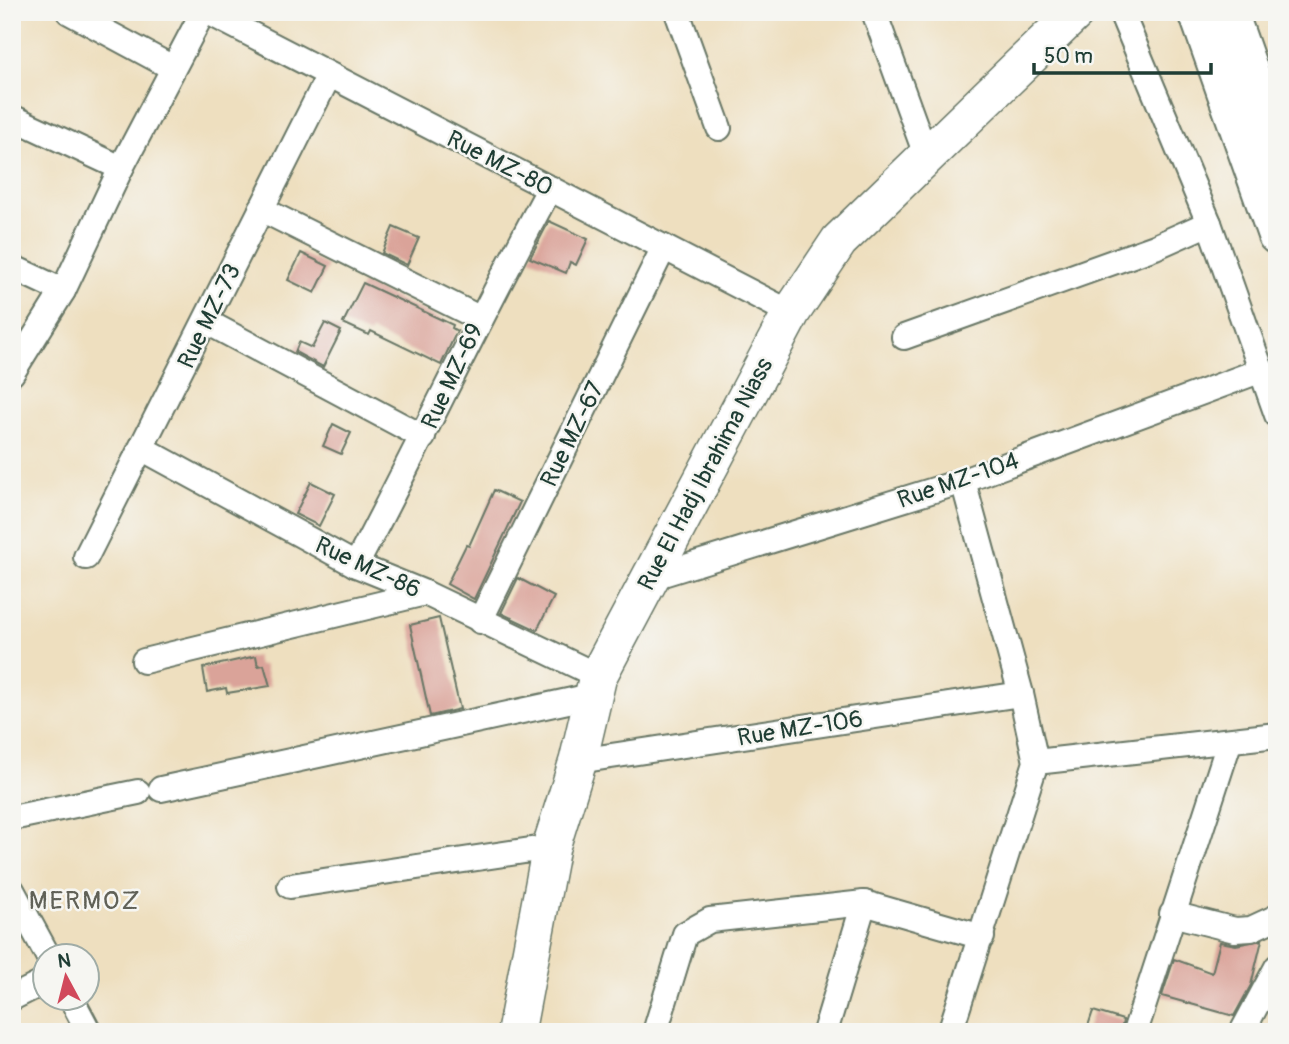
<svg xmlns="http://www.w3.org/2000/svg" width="1289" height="1044" font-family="Pangolin,sans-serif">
  <rect width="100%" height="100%" fill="#f6f6f2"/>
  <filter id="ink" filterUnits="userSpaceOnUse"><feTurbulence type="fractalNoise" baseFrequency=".0143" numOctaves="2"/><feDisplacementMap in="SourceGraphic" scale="14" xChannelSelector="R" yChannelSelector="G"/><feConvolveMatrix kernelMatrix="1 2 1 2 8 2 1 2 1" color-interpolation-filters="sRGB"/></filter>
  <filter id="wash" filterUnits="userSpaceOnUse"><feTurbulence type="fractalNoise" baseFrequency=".00686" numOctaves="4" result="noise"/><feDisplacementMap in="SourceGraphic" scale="28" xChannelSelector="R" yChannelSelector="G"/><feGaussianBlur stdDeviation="1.57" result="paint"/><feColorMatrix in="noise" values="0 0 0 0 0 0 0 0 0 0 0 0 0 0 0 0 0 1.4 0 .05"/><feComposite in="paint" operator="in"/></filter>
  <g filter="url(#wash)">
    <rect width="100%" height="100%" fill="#eedfbf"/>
    <g id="blocks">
      <!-- building -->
      <g fill="#daa399">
        <path d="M549,221L588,239L576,265L570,262L566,273L530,258Z"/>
        <path d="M393,227L419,238L407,265L382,253Z"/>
        <path d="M301,253L328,266L315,293L288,280Z"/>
        <path d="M363,283L453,325L452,328L457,331L441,365L371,331L369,335L343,323Z"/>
        <path d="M325,323L341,331L323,367L295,352L299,342L312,348Z"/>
        <path d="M333,424L351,433L341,454L323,446Z"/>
        <path d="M311,482L335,494L319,526L295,514Z"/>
        <path d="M494,490L520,502L474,599L447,584L466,545L469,546Z"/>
        <path d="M518,578L554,597L537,630L501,613Z"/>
        <path d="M439,618L460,709L430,716L410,625Z"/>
        <path d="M256,656L258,666L264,665L270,686L227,693L226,688L207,692L203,668Z"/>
        <path d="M1262,940L1251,985L1234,1016L1162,996L1174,959L1212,973L1220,942L1236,945Z"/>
        <path d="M1093,1011L1123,1020L1121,1032H1086Z"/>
      </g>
    </g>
  </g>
  <g filter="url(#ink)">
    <use href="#blocks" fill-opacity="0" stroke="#677665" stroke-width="2"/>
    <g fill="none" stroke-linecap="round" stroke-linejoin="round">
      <!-- street casing -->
      <g stroke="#677665" stroke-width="28">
        <g id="street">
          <path d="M69,12L173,68"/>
          <path d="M208,12L791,313"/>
          <path d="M677,12L719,128"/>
          <path d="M874,12L926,155"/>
          <path d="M1121,12L1209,223L1277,415"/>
          <path d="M12,117L121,168"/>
          <path d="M261,209L479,318"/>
          <path d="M12,267L63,291"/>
          <path d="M207,322L423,437"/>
          <path d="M904,337L1155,247L1209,223"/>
          <path d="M12,373L63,291L121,168L203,12"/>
          <path d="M143,449L356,565L425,593L598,676"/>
          <path d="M86,557L329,75"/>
          <path d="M356,565C422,440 482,312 550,188"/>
          <path d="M650,578L963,481L1262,370"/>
          <path d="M480,621L664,247"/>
          <path d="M144,661L425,593"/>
          <path d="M578,761L1021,694"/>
          <path d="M1036,762L1277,735"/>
          <path d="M161,789L591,696"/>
          <path d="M12,818L138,792"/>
          <path d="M290,886L551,847"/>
          <path d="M12,890L48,956"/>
          <path d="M1172,914L1235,930L1251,929L1277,917"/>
          <path d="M12,998L46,981"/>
          <path d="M71,998L89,1032"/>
          <path d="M655,1032L685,934L710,920L864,903L982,937"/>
          <path d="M825,1032L864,903"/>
          <path d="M950,1032L1036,762L1021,694L963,481"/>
          <path d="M1135,1032L1229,743"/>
          <path d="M1242,1032L1277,967"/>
        </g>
      </g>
      <!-- secondary casing -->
      <g stroke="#677665" stroke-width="40">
        <path id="secondary" d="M516,1032L551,847L578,761L598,676L791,313L839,241L1076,12"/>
      </g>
      <!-- highway casing -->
      <g stroke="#677665" stroke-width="42">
        <g id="highway">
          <path d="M1198,12L1277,235"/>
          <path d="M1228,12L1277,151"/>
        </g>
      </g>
      <!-- street -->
      <use href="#street" stroke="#fff" stroke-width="24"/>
      <!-- secondary -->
      <use href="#secondary" stroke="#fff" stroke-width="37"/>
      <!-- highway -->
      <use href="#highway" stroke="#fff" stroke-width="38"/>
    </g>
  </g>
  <g text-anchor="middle" stroke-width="5" stroke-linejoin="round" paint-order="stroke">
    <!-- street labels -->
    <g font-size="24" fill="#1f3d34" stroke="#f6f6f2">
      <text transform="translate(500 163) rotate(27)" y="8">Rue MZ-80</text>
      <text transform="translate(209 316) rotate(-64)" y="8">Rue MZ-73</text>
      <text transform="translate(452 376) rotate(-65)" y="8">Rue MZ-69</text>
      <text transform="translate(572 434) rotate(-64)" y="8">Rue MZ-67</text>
      <text transform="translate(705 474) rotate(-62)" y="8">Rue El Hadj Ibrahima Niass</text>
      <text transform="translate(958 480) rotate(-19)" y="8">Rue MZ-104</text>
      <text transform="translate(368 567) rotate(25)" y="8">Rue MZ-86</text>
      <text transform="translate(800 728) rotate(-9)" y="8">Rue MZ-106</text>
    </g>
    <!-- neighbourhood labels -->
    <g font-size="26" letter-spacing="2" fill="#606157" stroke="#f6f6f2">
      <text x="85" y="909">MERMOZ</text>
    </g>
  </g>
  <!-- margin -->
  <rect width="1289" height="1044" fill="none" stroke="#f6f6f2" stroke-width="42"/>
  <!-- north arrow -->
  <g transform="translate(66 977) rotate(353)"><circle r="33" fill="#f6f6f2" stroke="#a0aca6" stroke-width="2"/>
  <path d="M0-5L12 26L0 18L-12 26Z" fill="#d1495b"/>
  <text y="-10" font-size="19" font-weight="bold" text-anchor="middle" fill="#1f3d34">N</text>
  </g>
  <!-- scale -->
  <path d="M1034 63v10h177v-10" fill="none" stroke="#1f3d34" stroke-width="3.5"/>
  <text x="1044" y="63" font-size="21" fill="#1f3d34" stroke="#f6f6f2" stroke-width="5" paint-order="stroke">50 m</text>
</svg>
